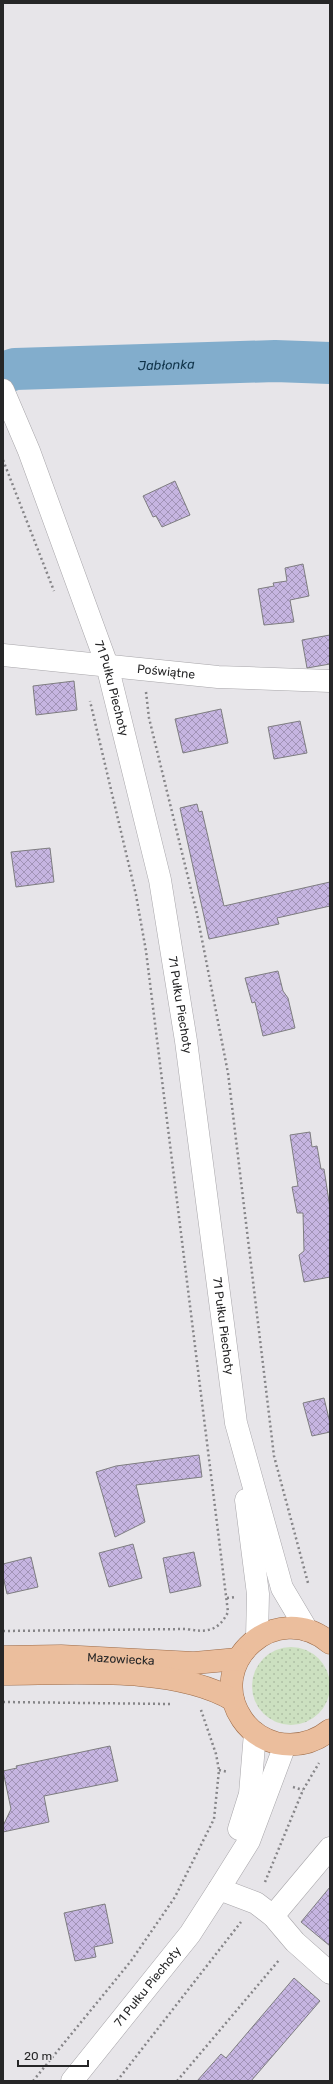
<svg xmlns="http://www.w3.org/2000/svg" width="333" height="2084" font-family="Rubik,sans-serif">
  <defs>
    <pattern id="grass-dots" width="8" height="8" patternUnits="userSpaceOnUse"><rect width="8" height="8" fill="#cce0c0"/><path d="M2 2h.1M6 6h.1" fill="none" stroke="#afc0a5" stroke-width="1.8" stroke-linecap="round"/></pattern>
    <pattern id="building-cross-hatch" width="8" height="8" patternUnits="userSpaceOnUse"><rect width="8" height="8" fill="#c6b5e1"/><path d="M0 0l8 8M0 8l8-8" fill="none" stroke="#a193b6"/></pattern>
  </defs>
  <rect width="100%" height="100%" fill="#e7e5e9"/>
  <!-- grass -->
  <circle fill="url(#grass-dots)" cx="291" cy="1686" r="39"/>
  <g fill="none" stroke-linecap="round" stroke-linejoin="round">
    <!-- river -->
    <path stroke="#82adcc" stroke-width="42" id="s1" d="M3,373L15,369L275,361L330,363"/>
  </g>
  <!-- building -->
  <g fill="url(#building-cross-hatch)" stroke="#7e7d80">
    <path d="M175,481L190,515L162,527L156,516L153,517L143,496Z"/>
    <path d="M303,564L309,596L290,600L294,622L264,625L258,589L274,586L273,583L287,581L285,568Z"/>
    <path d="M330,635V664L307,668L302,640Z"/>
    <path d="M74,681L77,710L36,715L33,686Z"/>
    <path d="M221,709L228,743L183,753L175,719Z"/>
    <path d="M300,721L307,753L274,759L268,727Z"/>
    <path d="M197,804L199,812L202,811L224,906L330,882V906L277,918L279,924L209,939L180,808Z"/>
    <path d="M50,848L54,882L16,887L11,852Z"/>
    <path d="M278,971L283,991L288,998L295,1028L263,1036L255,1002L252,1003L245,978Z"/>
    <path d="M310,1132L312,1147L317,1146L321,1169H324L330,1208V1277L304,1282L299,1255L304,1251L303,1213H297L292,1187L298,1186L290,1135Z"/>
    <path d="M324,1398L330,1423V1432L312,1436L303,1403Z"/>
    <path d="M199,1455L202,1477L136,1485L145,1522L115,1537L96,1472L116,1466Z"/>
    <path d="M133,1544L142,1578L109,1587L99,1553Z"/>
    <path d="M194,1552L201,1586L170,1593L163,1558Z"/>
    <path d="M31,1557L38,1587L7,1594L3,1576V1564Z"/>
    <path d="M110,1746L118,1781L44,1796L49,1822L3,1832V1826L11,1809L3,1771L17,1768L16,1766Z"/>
    <path d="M330,1887V1946L301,1922Z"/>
    <path d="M105,1904L113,1943L94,1947L96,1957L75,1961L64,1913Z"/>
    <path d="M294,1978L320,2001L251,2081H197L221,2054L226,2058Z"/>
  </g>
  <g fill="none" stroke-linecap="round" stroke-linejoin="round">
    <!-- minor casing -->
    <g stroke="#a7a5a9" stroke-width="23">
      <g id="minor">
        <path id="s2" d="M3,390L29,451L107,665L160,880L186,1041L236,1423L282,1588L307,1630"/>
        <path id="s3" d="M3,655L218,677L330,681"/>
        <path d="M246,1500L258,1594L257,1638"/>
        <path d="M239,1829L250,1794L255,1733"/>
        <path d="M219,1889L256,1903L273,1916L295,1942L330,1973"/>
        <path d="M273,1916L330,1848"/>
        <path id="s4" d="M72,2081L190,1934L219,1889L249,1841L285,1745"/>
      </g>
    </g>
    <!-- major casing -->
    <g stroke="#9d6c49" stroke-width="23">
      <g id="major">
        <path d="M330,1643C277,1598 204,1662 242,1719C250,1731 262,1739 276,1743C296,1747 314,1743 330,1730"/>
        <path id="s5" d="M3,1657L61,1656L194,1663L238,1659"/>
        <path d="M3,1674C71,1674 174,1665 233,1700"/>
      </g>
    </g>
    <!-- path -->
    <g stroke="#868588" stroke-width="2.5" stroke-dasharray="2 3" stroke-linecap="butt">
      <path d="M3,460L54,591"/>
      <path d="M146,692L149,718L197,914L228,1073L274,1456L308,1583"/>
      <path d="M227,1598L236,1597"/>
      <path d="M3,1631L187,1629C206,1633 219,1631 228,1612L146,951L136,895L90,701"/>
      <path d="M3,1702L170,1704"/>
      <path d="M219,1770L228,1772"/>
      <path d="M293,1787L303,1790"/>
      <path d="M265,1882L303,1790L319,1763"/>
      <path d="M33,2081L131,1961L175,1897L214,1819L219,1770L216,1754L201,1710"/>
      <path d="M117,2081L241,1922"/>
      <path d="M177,2081L280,1959"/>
    </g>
    <!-- minor -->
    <use href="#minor" stroke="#fff" stroke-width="22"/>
    <!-- major -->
    <use href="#major" stroke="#ebbe9d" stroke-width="22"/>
  </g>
  <g text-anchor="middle" stroke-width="4" stroke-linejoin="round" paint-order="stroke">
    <!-- street labels -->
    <g font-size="12" fill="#262627" stroke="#e7e5e9">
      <text dy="4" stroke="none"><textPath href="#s3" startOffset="164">Poświątne</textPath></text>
      <text dy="4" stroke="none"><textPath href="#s2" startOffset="318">71 Pułku Piechoty</textPath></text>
      <text dy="4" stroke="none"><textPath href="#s2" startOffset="642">71 Pułku Piechoty</textPath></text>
      <text dy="4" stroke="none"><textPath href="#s2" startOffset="966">71 Pułku Piechoty</textPath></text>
      <text dy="4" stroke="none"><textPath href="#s5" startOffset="118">Mazowiecka</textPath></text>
      <text dy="4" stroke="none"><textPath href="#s4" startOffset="121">71 Pułku Piechoty</textPath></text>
    </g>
    <!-- water labels -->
    <g font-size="13" font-style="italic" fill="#0f3349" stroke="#e7e5e9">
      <text dy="5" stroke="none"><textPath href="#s1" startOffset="164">Jabłonka</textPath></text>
    </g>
  </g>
  <!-- border -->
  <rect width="333" height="2084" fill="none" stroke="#262627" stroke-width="8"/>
  <!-- scale -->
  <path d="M18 2060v6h70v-6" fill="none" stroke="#262627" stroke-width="2"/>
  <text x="24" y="2060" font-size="12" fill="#262627" stroke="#e7e5e9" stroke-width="3" paint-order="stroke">20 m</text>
</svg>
